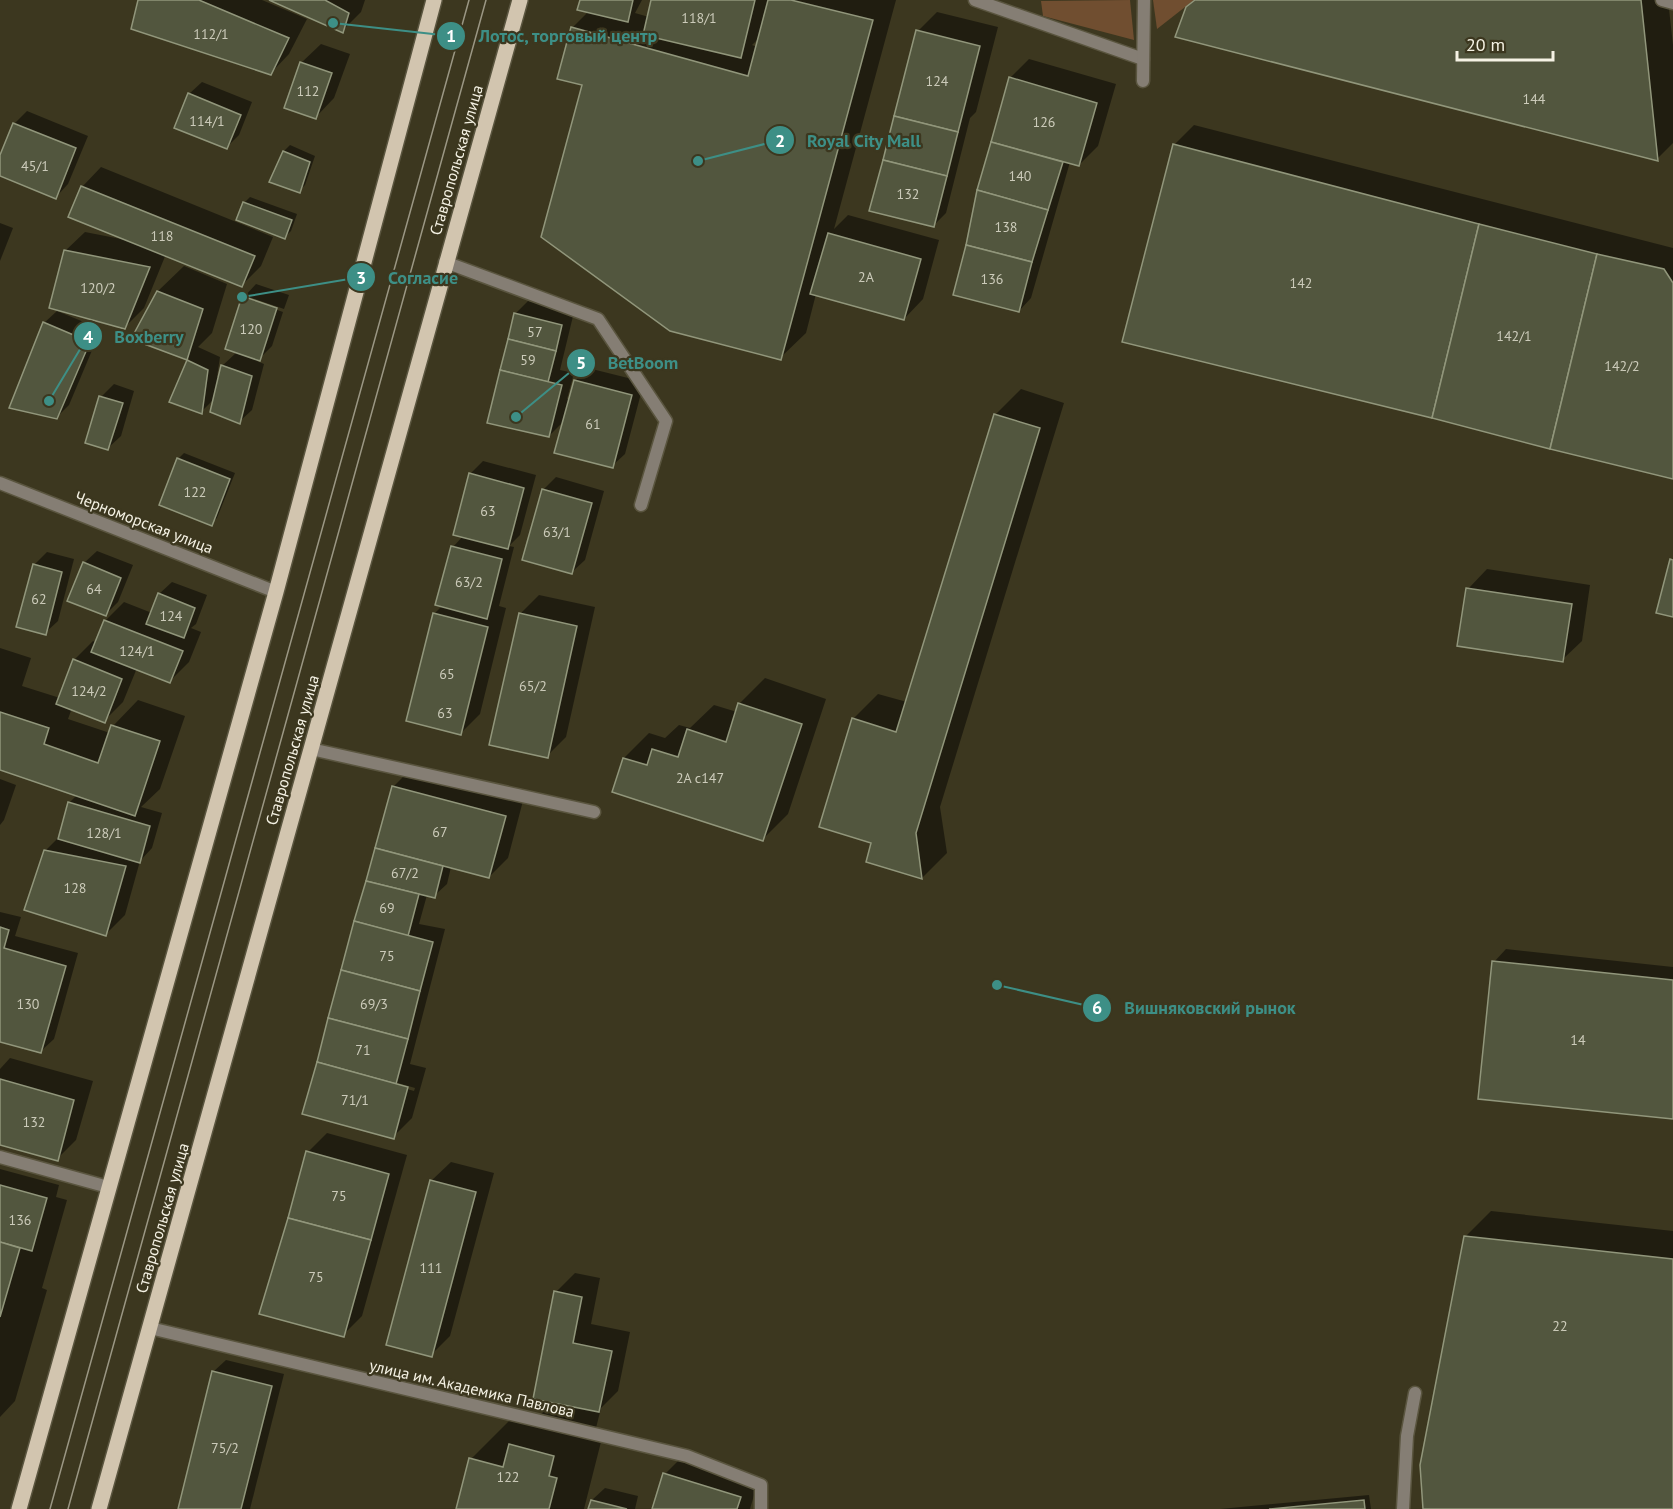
<svg xmlns="http://www.w3.org/2000/svg" width="1673" height="1509" font-family="'PT Sans',sans-serif">
  <rect width="100%" height="100%" fill="#3c371f"/>
  <!-- green -->
  <g fill="#704e30">
    <path d="M1130,0L1134,40L1043,16L1041,1Z"/>
    <path d="M1153,0H1194L1157,29Z"/>
  </g>
  <!-- shadow -->
  <g fill="#0007" fill-rule="evenodd">
    <path d="M139,0H262L307,19L289,54L270,74Z"/>
    <path d="M272,0H365L361,12L342,31Z"/>
    <path d="M582,0H642L635,13L649,17L653,0H896L834,229L848,215L939,240L923,299L904,319L816,294L806,333L780,358L584,84L572,28L589,11ZM759,38L757,47L752,45Z"/>
    <path d="M1195,0H1668L1673,45V143L1657,159Z"/>
    <path d="M937,12L998,27L976,112L970,118L946,213L933,226L918,31Z"/>
    <path d="M321,44L350,54L334,98L315,118L301,63Z"/>
    <path d="M1029,59L1116,84L1098,146L1079,165L1070,162L1031,298L1019,311L955,294L1010,78Z"/>
    <path d="M202,82L252,102L239,135L227,147L189,94Z"/>
    <path d="M27,111L88,136L68,184L56,197L0,174V159L14,124Z"/>
    <path d="M1194,125L1673,248V477L1175,144Z"/>
    <path d="M290,145L315,156L305,185L299,191L271,182L284,151Z"/>
    <path d="M101,167L273,237L261,266L242,285L166,254L144,308L124,328L65,251L85,232L126,240L82,187Z"/>
    <path d="M250,197L297,214L291,231L285,237L244,203Z"/>
    <path d="M0,223L13,228L0,261Z"/>
    <path d="M184,266L227,284L212,333L198,347L220,357L217,377H220L222,366L237,352L244,297L256,284L289,295L284,309L249,297V300L283,312L272,346L257,361L264,364L252,410L239,422L214,399L201,412L171,401L189,359L133,338L158,291Z"/>
    <path d="M528,301L574,312L560,370L574,373L567,399L570,400L575,381L588,368L644,382L625,454L612,466L565,420L549,436L515,314Z"/>
    <path d="M57,311L101,329L69,405L56,418L44,323Z"/>
    <path d="M114,384L134,391L121,436L108,448L101,397Z"/>
    <path d="M1021,389L1064,403L940,807L947,853L922,878L868,861L873,842L853,719L878,694L907,702L995,415Z"/>
    <path d="M184,453L235,473L217,518L211,524L178,459Z"/>
    <path d="M483,461L536,475L520,535L509,546L514,547L499,606L506,608L480,714L461,733L434,614L442,606L453,547L463,536L470,474Z"/>
    <path d="M556,477L604,491L585,560L572,572L543,490Z"/>
    <path d="M97,551L133,565L118,602L105,615L84,563Z"/>
    <path d="M47,552L74,559L58,621L45,633L34,565Z"/>
    <path d="M1487,569L1590,585L1582,641L1562,660L1468,589Z"/>
    <path d="M172,582L207,595L196,624L191,628L201,632L189,662L170,681L137,668L123,702L104,721L72,708L68,719L110,733L113,726L138,700L185,716L160,789L141,807L162,813L152,848L140,861L125,915L105,935L45,851L60,836L69,803L77,795L0,769V648L31,658L22,686L60,698L74,660L93,641L96,642L105,621L124,602L152,613L159,594Z"/>
    <path d="M539,595L595,607L566,737L547,756L520,614Z"/>
    <path d="M765,678L826,699L788,814L763,839L624,758L649,733L665,738L679,725L690,728L714,705L737,712L739,704Z"/>
    <path d="M412,768L524,797L508,858L489,877L451,867L447,884L434,896L427,895L419,924L445,929L410,1064L426,1068L412,1118L393,1137L304,1112L393,787ZM329,1063L415,1088L414,1091L329,1067Z"/>
    <path d="M0,779L16,785L4,820L0,825Z"/>
    <path d="M0,912L21,917L15,936L78,953L54,1039L41,1051L0,1040Z"/>
    <path d="M1506,949L1673,967V1118L1494,962Z"/>
    <path d="M10,1058L93,1081L76,1140L57,1159L0,1144V1069Z"/>
    <path d="M327,1133L407,1155L362,1316L343,1335L308,1152Z"/>
    <path d="M451,1162L494,1173L450,1336L431,1355V1181Z"/>
    <path d="M0,1169L59,1185L56,1197L67,1200L42,1288L47,1290L15,1401L0,1417Z"/>
    <path d="M1491,1211L1673,1231V1509H1424L1465,1237Z"/>
    <path d="M575,1273L600,1278L591,1324L630,1332L618,1391L601,1408L596,1428L604,1430L584,1509H457L471,1459L519,1411L539,1416L554,1401L556,1292Z"/>
    <path d="M226,1360L284,1374L250,1509H179L213,1372Z"/>
    <path d="M684,1455L759,1478L750,1509H654L665,1474Z"/>
    <path d="M605,1488L638,1496L635,1509H590L592,1500Z"/>
    <path d="M1369,1495L1371,1509H1220Z"/>
  </g>
  <!-- building -->
  <g fill="#52563e" stroke="#91967b" stroke-width="1.5">
    <path d="M138,0H199L289,38L271,75L131,29Z"/>
    <path d="M269,0H325L349,13L343,33Z"/>
    <path d="M580,0H633L628,22L577,10Z"/>
    <path d="M651,0H755L741,58L643,35Z"/>
    <path d="M768,0H791L873,20L781,360L670,331L541,237L582,85L557,79L571,27L748,76Z"/>
    <path d="M1195,0H1641L1658,161L1175,37L1186,7Z"/>
    <path d="M916,30L980,46L958,132L894,116Z"/>
    <path d="M300,62L332,73L316,119L284,108Z"/>
    <path d="M1009,77L1097,103L1079,166L991,142Z"/>
    <path d="M188,93L241,115L227,149L174,128Z"/>
    <path d="M894,116L958,132L947,176L883,160Z"/>
    <path d="M13,123L76,148L56,199L0,176V155Z"/>
    <path d="M991,142L1063,162L1048,210L977,190Z"/>
    <path d="M1173,144L1479,224L1432,418L1122,342Z"/>
    <path d="M283,151L310,162L300,193L269,182Z"/>
    <path d="M883,160L947,176L934,227L869,211Z"/>
    <path d="M81,186L255,256L242,287L68,217Z"/>
    <path d="M977,190L1048,210L1032,262L966,245Z"/>
    <path d="M243,202L292,220L285,239L236,220Z"/>
    <path d="M1479,224L1597,254L1550,449L1432,418Z"/>
    <path d="M828,233L921,259L904,320L810,294Z"/>
    <path d="M966,245L1032,262L1019,312L953,295Z"/>
    <path d="M64,250L150,267L125,329L49,308Z"/>
    <path d="M1597,254L1664,269L1673,283V479L1550,449Z"/>
    <path d="M157,291L203,309L187,360L131,339Z"/>
    <path d="M242,296L277,308L260,361L225,349Z"/>
    <path d="M514,313L562,325L556,351L508,339Z"/>
    <path d="M43,322L90,342L57,419L9,408Z"/>
    <path d="M508,339L556,351L548,382L500,370Z"/>
    <path d="M187,360L208,370L202,414L169,402Z"/>
    <path d="M221,365L252,376L240,424L210,412Z"/>
    <path d="M500,370L562,385L549,437L487,423Z"/>
    <path d="M574,380L632,395L613,468L554,453Z"/>
    <path d="M99,396L123,403L108,450L85,443Z"/>
    <path d="M994,414L1040,428L916,833L922,879L866,862L871,843L819,827L852,718L896,732Z"/>
    <path d="M177,458L230,479L212,526L159,505Z"/>
    <path d="M469,473L524,488L508,549L453,535Z"/>
    <path d="M542,489L592,503L572,574L522,560Z"/>
    <path d="M451,546L502,559L487,619L435,605Z"/>
    <path d="M1670,559L1673,560V617L1656,613Z"/>
    <path d="M83,562L121,578L106,616L67,601Z"/>
    <path d="M33,564L62,572L46,635L16,627Z"/>
    <path d="M1466,588L1572,604L1563,662L1457,646Z"/>
    <path d="M158,593L195,608L184,638L146,624Z"/>
    <path d="M433,613L488,627L461,735L406,721Z"/>
    <path d="M519,613L577,626L548,758L489,745Z"/>
    <path d="M104,620L183,651L170,683L91,652Z"/>
    <path d="M73,659L122,679L105,723L56,704Z"/>
    <path d="M738,703L802,724L763,841L612,792L623,758L647,765L652,749L678,757L687,729L726,742Z"/>
    <path d="M0,712L49,728L44,744L98,763L111,725L160,741L135,816L0,770Z"/>
    <path d="M392,786L506,816L489,878L375,848Z"/>
    <path d="M68,802L150,826L140,863L58,839Z"/>
    <path d="M375,848L443,866L435,898L366,881Z"/>
    <path d="M44,850L126,866L106,936L24,910Z"/>
    <path d="M366,881L419,894L408,936L354,921Z"/>
    <path d="M354,921L433,942L420,991L341,970Z"/>
    <path d="M0,927L9,930L4,948L66,966L41,1053L0,1042Z"/>
    <path d="M1492,961L1673,980V1119L1478,1099Z"/>
    <path d="M341,970L420,991L408,1039L328,1018Z"/>
    <path d="M328,1018L408,1039L396,1084L317,1062Z"/>
    <path d="M317,1062L408,1087L394,1139L302,1114Z"/>
    <path d="M0,1079L74,1100L58,1161L0,1145Z"/>
    <path d="M306,1151L389,1174L371,1240L288,1218Z"/>
    <path d="M430,1180L476,1192L432,1357L386,1345Z"/>
    <path d="M0,1185L47,1198L32,1251L0,1242Z"/>
    <path d="M288,1218L371,1240L344,1337L259,1314Z"/>
    <path d="M1464,1236L1673,1259V1509H1423L1420,1465Z"/>
    <path d="M0,1242L20,1248L0,1317Z"/>
    <path d="M554,1291L582,1297L573,1343L612,1351L599,1412L533,1399Z"/>
    <path d="M212,1371L272,1386L241,1509H178Z"/>
    <path d="M509,1444L554,1456L549,1476L557,1478L549,1509H456L469,1458L503,1467Z"/>
    <path d="M663,1473L741,1497L737,1509H652Z"/>
    <path d="M591,1500L627,1509H588Z"/>
    <path d="M1364,1500L1365,1509H1269Z"/>
  </g>
  <g fill="none" stroke-linecap="round" stroke-linejoin="round">
    <!-- service casing -->
    <g stroke="#5a553f" stroke-width="15">
      <g id="service">
        <path d="M975,0L1143,59"/>
        <path d="M1662,0L1673,3"/>
        <path d="M1143,81L1144,0"/>
        <path d="M445,262L598,319L666,421L641,505"/>
        <path d="M0,1157L108,1187"/>
        <path d="M1403,1509L1407,1436L1415,1393"/>
      </g>
    </g>
    <!-- minor casing -->
    <g stroke="#5a553f" stroke-width="15">
      <g id="minor">
        <path d="M0,483L276,592"/>
        <path d="M311,749L594,812"/>
        <path d="M150,1328L687,1456L761,1485V1509"/>
      </g>
    </g>
    <!-- primary casing -->
    <g stroke="#5a553f" stroke-width="18">
      <g id="primary">
        <path d="M19,1509L276,592L434,0"/>
        <path d="M99,1509L520,0"/>
      </g>
    </g>
    <!-- service -->
    <use href="#service" stroke="#857e74" stroke-width="12"/>
    <!-- minor -->
    <use href="#minor" stroke="#857e74" stroke-width="12"/>
    <!-- primary -->
    <use href="#primary" stroke="#d2c5af" stroke-width="15"/>
    <!-- tram -->
    <g stroke="#9b9784" stroke-width="1.5">
      <path d="M50,1509L469,0"/>
      <path d="M68,1509L486,0"/>
    </g>
  </g>
  <g text-anchor="middle" stroke-width="4.5" stroke-linejoin="round" paint-order="stroke">
    <!-- number labels -->
    <g font-size="14" fill="#cccbba">
      <text x="699" y="23">118/1</text>
      <text x="211" y="39">112/1</text>
      <text x="937" y="86">124</text>
      <text x="308" y="96">112</text>
      <text x="1534" y="104">144</text>
      <text x="207" y="126">114/1</text>
      <text x="1044" y="127">126</text>
      <text x="35" y="171">45/1</text>
      <text x="1020" y="181">140</text>
      <text x="908" y="199">132</text>
      <text x="1006" y="232">138</text>
      <text x="162" y="241">118</text>
      <text x="866" y="282">2А</text>
      <text x="992" y="284">136</text>
      <text x="1301" y="288">142</text>
      <text x="98" y="293">120/2</text>
      <text x="251" y="334">120</text>
      <text x="535" y="337">57</text>
      <text x="1514" y="341">142/1</text>
      <text x="528" y="365">59</text>
      <text x="1622" y="371">142/2</text>
      <text x="593" y="429">61</text>
      <text x="195" y="497">122</text>
      <text x="488" y="516">63</text>
      <text x="557" y="537">63/1</text>
      <text x="469" y="587">63/2</text>
      <text x="94" y="594">64</text>
      <text x="39" y="604">62</text>
      <text x="171" y="621">124</text>
      <text x="137" y="656">124/1</text>
      <text x="447" y="679">65</text>
      <text x="533" y="691">65/2</text>
      <text x="89" y="696">124/2</text>
      <text x="445" y="718">63</text>
      <text x="700" y="783">2А с147</text>
      <text x="440" y="837">67</text>
      <text x="104" y="838">128/1</text>
      <text x="405" y="878">67/2</text>
      <text x="75" y="893">128</text>
      <text x="387" y="913">69</text>
      <text x="387" y="961">75</text>
      <text x="28" y="1009">130</text>
      <text x="374" y="1009">69/3</text>
      <text x="1578" y="1045">14</text>
      <text x="363" y="1055">71</text>
      <text x="355" y="1105">71/1</text>
      <text x="34" y="1127">132</text>
      <text x="339" y="1201">75</text>
      <text x="20" y="1225">136</text>
      <text x="431" y="1273">111</text>
      <text x="316" y="1282">75</text>
      <text x="1560" y="1331">22</text>
      <text x="225" y="1453">75/2</text>
      <text x="508" y="1482">122</text>
    </g>
    <!-- street labels -->
    <g font-size="16" fill="#f5f2e4" stroke="#3c371f">
      <text transform="translate(456 160) rotate(-74)" y="6">Ставропольская улица</text>
      <text transform="translate(144 522) rotate(21)" y="6">Черноморская улица</text>
      <text transform="translate(292 750) rotate(-74)" y="6">Ставропольская улица</text>
      <text transform="translate(162 1218) rotate(-74)" y="6">Ставропольская улица</text>
      <text transform="translate(472 1388) rotate(13)" y="6">улица им. Академика Павлова</text>
    </g>
  </g>
  <!-- callouts -->
  <path fill="none" stroke="#3d8f86" stroke-width="2" d="M333 23L451 36M698 161L780 140M242 297L361 277M49 401L88 336M516 417L581 363M997 985L1097 1008"/>
  <g fill="#3d8f86" stroke="#3c371f" stroke-width="2">
    <circle cx="333" cy="23" r="6"/>
    <circle cx="698" cy="161" r="6"/>
    <circle cx="242" cy="297" r="6"/>
    <circle cx="49" cy="401" r="6"/>
    <circle cx="516" cy="417" r="6"/>
    <circle cx="997" cy="985" r="6"/>
    <circle cx="451" cy="36" r="15"/>
    <circle cx="780" cy="140" r="15"/>
    <circle cx="361" cy="277" r="15"/>
    <circle cx="88" cy="336" r="15"/>
    <circle cx="581" cy="363" r="15"/>
    <circle cx="1097" cy="1008" r="15"/>
  </g>
  <g font-size="18" text-anchor="middle" font-weight="bold" fill="#fff">
    <text x="451" y="42">1</text>
    <text x="780" y="147">2</text>
    <text x="361" y="284">3</text>
    <text x="88" y="343">4</text>
    <text x="581" y="369">5</text>
    <text x="1097" y="1014">6</text>
  </g>
  <g font-size="18" text-anchor="middle" font-weight="bold" fill="#3d8f86" stroke="#3c371f" stroke-width="4.5" stroke-linejoin="round" paint-order="stroke">
    <text x="568" y="42">Лотос, торговый центр</text>
    <text x="864" y="147">Royal City Mall</text>
    <text x="423" y="284">Согласие</text>
    <text x="149" y="343">Boxberry</text>
    <text x="643" y="369">BetBoom</text>
    <text x="1210" y="1014">Вишняковский рынок</text>
  </g>
  <!-- scale -->
  <path d="M1457 51v9h96v-9" fill="none" stroke="#f5f2e4" stroke-width="3"/>
  <text x="1466" y="51" font-size="18" fill="#f5f2e4" stroke="#3c371f" stroke-width="4.5" paint-order="stroke">20 m</text>
</svg>
